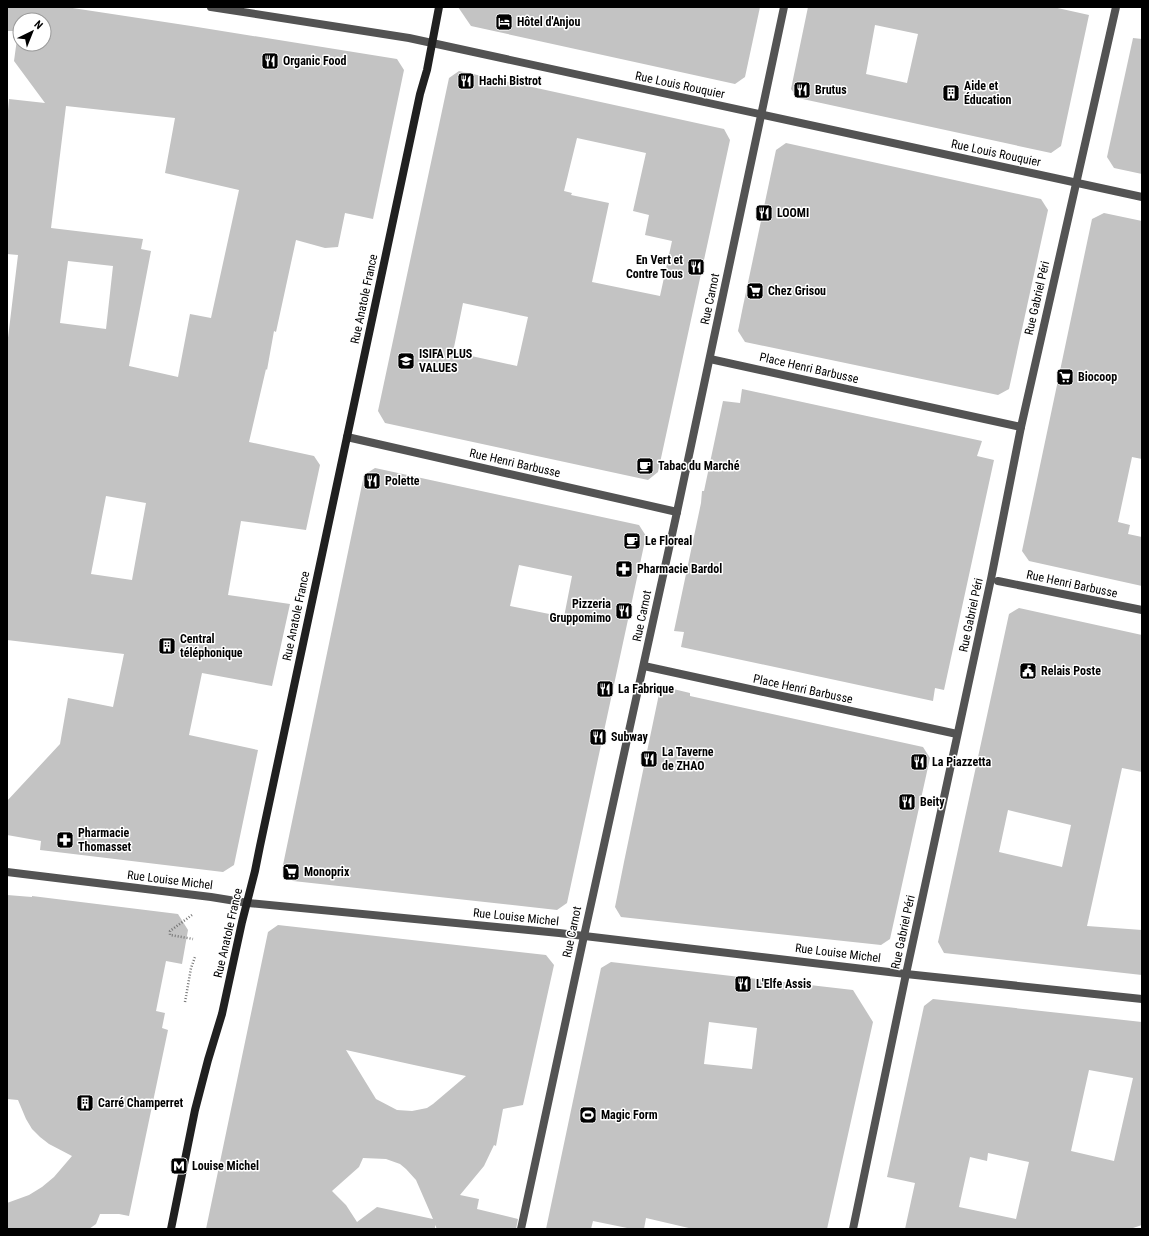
<svg xmlns="http://www.w3.org/2000/svg" width="1149" height="1236" font-family="'Roboto Condensed',sans-serif">
  <rect width="100%" height="100%" fill="#fff"/>
  <!-- building -->
  <g fill="#c3c3c3" fill-rule="evenodd">
    <path d="M7,7H66L191,26L397,59L404,70L373,219L345,213L338,247L325,248L296,240L276,332L274,331L267,370L266,369L249,442L314,456L320,465L306,530L241,521L228,595L290,604L272,686L202,673L189,735L258,750L234,865L223,872L40,850L41,841L7,835V801L60,744L68,698L113,707L124,654L7,640V346L18,255L7,254V110H8L9,99L45,103L14,61L17,39L13,38L14,31H7ZM20,20H44V44H20ZM66,106L175,118L165,173L239,190L211,318L190,314L178,377L129,366L151,251L141,249L143,239L51,228ZM68,261L113,266L106,329L60,323ZM106,496L146,503L132,580L91,574Z"/>
    <path d="M458,7H760L745,77L735,84L471,26Z"/>
    <path d="M808,7H1053L1089,15L1061,146L1051,153L798,98L791,89ZM875,25L918,34L907,83L866,74Z"/>
    <path d="M1133,38L1142,39V174L1114,168L1107,157Z"/>
    <path d="M459,71L724,129L730,140L658,472L648,480L385,423L378,411L449,78ZM577,138L646,153L633,211L649,215L645,235L672,241L660,296L592,282L609,203L571,195L572,193L564,191ZM463,303L528,317L517,366L453,352Z"/>
    <path d="M786,143L1041,199L1048,210L1009,389L998,395L745,342L738,331L742,311L776,150Z"/>
    <path d="M1104,213L1142,221V459L1132,457L1118,522L1130,525L1128,534L1142,537V586L1029,561L1022,551L1092,219Z"/>
    <path d="M742,389L982,441L977,456L994,460L944,690L935,688L933,701L681,647L684,632L674,631L701,503L702,491H704L723,401L740,403Z"/>
    <path d="M375,468L639,525L646,536L567,903L557,910L293,881L285,874L283,865L364,475ZM519,565L572,576L564,617L510,606Z"/>
    <path d="M1019,608L1142,635V772L1122,768L1087,926L1142,930V975L944,953L938,942L1009,614ZM1008,810L1071,825L1062,867L999,852Z"/>
    <path d="M669,688L690,693V696L923,747L930,758L890,939L881,945L621,917L615,907L624,862L659,694Z"/>
    <path d="M7,895L32,897V896L178,914L188,930L182,964L166,961L156,1011L165,1013L162,1028L168,1030L129,1216L119,1214H100L96,1224L89,1229H7V1203L29,1195L42,1187L54,1177L72,1156L49,1144L40,1137L32,1129L26,1119L18,1100L7,1099Z"/>
    <path d="M278,925L546,955L554,965L523,1105L503,1109L496,1146L494,1145L484,1166L460,1195L479,1199L477,1209L518,1219L516,1229H437L435,1225V1229H206L268,932ZM346,1050L414,1065L466,1076L433,1104L427,1108L412,1111L397,1110L376,1099ZM363,1158L386,1159L400,1164L406,1169L416,1180L433,1219L377,1207L357,1222L346,1205L332,1191L359,1167Z"/>
    <path d="M611,962L853,990L873,1022L827,1229H693L646,1218L644,1229H632L593,1221L591,1229H546L601,968ZM709,1022L757,1028L752,1069L704,1064Z"/>
    <path d="M933,999L1142,1022V1225L1130,1229H905L915,1183L887,1177L924,1006ZM1089,1070L1133,1078L1114,1161L1071,1151ZM988,1153L1029,1162L1016,1219L959,1207L970,1157L987,1161Z"/>
  </g>
  <g fill="none" stroke-linecap="round" stroke-linejoin="round">
    <!-- path -->
    <g stroke="#757575" stroke-width="2.5" stroke-dasharray="1 2" stroke-linecap="butt">
      <path d="M192,915L170,931V935L193,939"/>
      <path d="M185,1002L191,968L195,957"/>
    </g>
    <!-- street -->
    <g stroke="#535353" stroke-width="8">
      <path d="M211,7L409,38L1142,197"/>
      <path d="M710,359L1021,427"/>
      <path d="M347,437L677,512"/>
      <path d="M998,581L1142,610"/>
      <path d="M644,666L957,734"/>
      <path d="M7,872L211,897L248,903L559,933L906,974L1142,999"/>
      <path d="M521,1229L584,936L677,512L784,7"/>
      <path d="M853,1229L906,974L991,579L1021,427L1116,7"/>
    </g>
    <!-- secondary -->
    <path stroke="#202020" stroke-width="8" d="M171,1229L195,1110L208,1060L222,1014L242,922L255,871L260,846L420,94L427,70L439,7"/>
  </g>
  <!-- icons -->
  <defs>
    <g id="hotel-square" transform="scale(0.9)"><rect x="-9" y="-9" width="18" height="18" rx="4" fill="#000" stroke="#fff"/><path d="M-6-4.5h1.5V1H6V5H4.5V3h-9V5H-6ZM-4 0a1.8 1.8 0 1 1 3.6 0ZM.5 0V-2.5h3Q6-2.5 6 0Z" fill="#fff"/></g>
    <g id="restaurant-square" transform="scale(0.9)"><rect x="-9" y="-9" width="18" height="18" rx="4" fill="#000" stroke="#fff"/><path d="M-5-6h1v4h1v-4h1v4h1v-4h1v5L-1.5 .5V6h-2V.5L-5-1ZM5-6V6H3V1.5H1.5Q1.5-4 5-6Z" fill="#fff"/></g>
    <g id="building-square" transform="scale(0.9)"><rect x="-9" y="-9" width="18" height="18" rx="4" fill="#000" stroke="#fff"/><path d="M-4-6H4V6H1V3H-1V6H-4ZM-2.5-4.3h1.7v1.8h-1.7ZM.8-4.3h1.7v1.8H.8ZM-2.5-1h1.7V.8h-1.7ZM.8-1h1.7V.8H.8Z" fill="#fff"/></g>
    <g id="supermarket-square" transform="scale(0.9)"><rect x="-9" y="-9" width="18" height="18" rx="4" fill="#000" stroke="#fff"/><path d="M-6-5.5h2.5l.6 2H6L4.5 2H-2.5L-4.4-4H-6ZM-1.5 3.2a1.3 1.3 0 1 0 .1 0ZM3 3.2a1.3 1.3 0 1 0 .1 0Z" fill="#fff"/></g>
    <g id="university-square" transform="scale(0.9)"><rect x="-9" y="-9" width="18" height="18" rx="4" fill="#000" stroke="#fff"/><path d="M0-5L7-2L0 1L-7-2ZM-4 1L0 2.5L4 1V4Q0 6-4 4Z" fill="#fff"/></g>
    <g id="cafe-square" transform="scale(0.9)"><rect x="-9" y="-9" width="18" height="18" rx="4" fill="#000" stroke="#fff"/><path d="M-5.5-4.5H6V0H3Q3 3.5 0 3.5H-2.5Q-5.5 3.5-5.5 0ZM3-3.2v2h1.7v-2ZM-6 4.5H4V6H-6Z" fill="#fff"/></g>
    <g id="pharmacy-square" transform="scale(0.9)"><rect x="-9" y="-9" width="18" height="18" rx="4" fill="#000" stroke="#fff"/><path d="M-2-6h4v4h4v4h-4v4h-4v-4h-4v-4h4Z" fill="#fff"/></g>
    <g id="civic-square" transform="scale(0.9)"><rect x="-9" y="-9" width="18" height="18" rx="4" fill="#000" stroke="#fff"/><path d="M-.6-6.5H3V-4.5H.6V-3L4-1V1h2V6H-6V1h2V-1L-.6-3ZM-1.2 2.5V6h2.4V2.5Z" fill="#fff"/></g>
    <g id="stadium-square" transform="scale(0.9)"><rect x="-9" y="-9" width="18" height="18" rx="4" fill="#000" stroke="#fff"/><path d="M0-5a6.5 5 0 1 0 0 10a6.5 5 0 1 0 0-10ZM-3.5-1.8h7v3.6h-7Z" fill="#fff"/></g>
    <g id="metro-square" transform="scale(0.9)"><rect x="-9" y="-9" width="18" height="18" rx="4" fill="#000" stroke="#fff"/><path d="M-5.5 5V-5H-3L0 0L3-5H5.5V5H3V-.5L0 4L-3-.5V5Z" fill="#fff"/></g>
  </defs>
  <g fill-rule="evenodd">
    <use href="#hotel-square" x="504" y="22"/>
    <use href="#restaurant-square" x="270" y="61"/>
    <use href="#restaurant-square" x="466" y="81"/>
    <use href="#restaurant-square" x="802" y="90"/>
    <use href="#building-square" x="951" y="93"/>
    <use href="#restaurant-square" x="764" y="213"/>
    <use href="#restaurant-square" x="696" y="267"/>
    <use href="#supermarket-square" x="755" y="291"/>
    <use href="#university-square" x="406" y="361"/>
    <use href="#supermarket-square" x="1065" y="377"/>
    <use href="#cafe-square" x="645" y="466"/>
    <use href="#restaurant-square" x="372" y="481"/>
    <use href="#cafe-square" x="632" y="541"/>
    <use href="#pharmacy-square" x="624" y="569"/>
    <use href="#restaurant-square" x="624" y="611"/>
    <use href="#building-square" x="167" y="646"/>
    <use href="#civic-square" x="1028" y="671"/>
    <use href="#restaurant-square" x="605" y="689"/>
    <use href="#restaurant-square" x="598" y="737"/>
    <use href="#restaurant-square" x="649" y="759"/>
    <use href="#restaurant-square" x="919" y="762"/>
    <use href="#restaurant-square" x="907" y="802"/>
    <use href="#pharmacy-square" x="65" y="840"/>
    <use href="#supermarket-square" x="291" y="872"/>
    <use href="#restaurant-square" x="743" y="984"/>
    <use href="#building-square" x="85" y="1103"/>
    <use href="#stadium-square" x="588" y="1115"/>
    <use href="#metro-square" x="179" y="1166"/>
  </g>
  <g text-anchor="middle" stroke-width="3" stroke-linejoin="round" paint-order="stroke">
    <!-- poi labels -->
    <g font-size="12" font-weight="bold" fill="#000" stroke="#fff" text-anchor="start">
      <text x="517" y="26">Hôtel d'Anjou</text>
      <text x="283" y="65">Organic Food</text>
      <text x="479" y="85">Hachi Bistrot</text>
      <text x="964" y="90">Aide et<tspan x="964" dy="14">Éducation</tspan></text>
      <text x="815" y="94">Brutus</text>
      <text x="777" y="217">LOOMI</text>
      <text x="683" y="264" text-anchor="end">En Vert et<tspan x="683" dy="14">Contre Tous</tspan></text>
      <text x="768" y="295">Chez Grisou</text>
      <text x="419" y="358">ISIFA PLUS<tspan x="419" dy="14">VALUES</tspan></text>
      <text x="1078" y="381">Biocoop</text>
      <text x="658" y="470">Tabac du Marché</text>
      <text x="385" y="485">Polette</text>
      <text x="645" y="545">Le Floreal</text>
      <text x="637" y="573">Pharmacie Bardol</text>
      <text x="611" y="608" text-anchor="end">Pizzeria<tspan x="611" dy="14">Gruppomimo</tspan></text>
      <text x="180" y="643">Central<tspan x="180" dy="14">téléphonique</tspan></text>
      <text x="1041" y="675">Relais Poste</text>
      <text x="618" y="693">La Fabrique</text>
      <text x="611" y="741">Subway</text>
      <text x="662" y="756">La Taverne<tspan x="662" dy="14">de ZHAO</tspan></text>
      <text x="932" y="766">La Piazzetta</text>
      <text x="920" y="806">Beity</text>
      <text x="78" y="837">Pharmacie<tspan x="78" dy="14">Thomasset</tspan></text>
      <text x="304" y="876">Monoprix</text>
      <text x="756" y="988">L'Elfe Assis</text>
      <text x="98" y="1107">Carré Champerret</text>
      <text x="601" y="1119">Magic Form</text>
      <text x="192" y="1170">Louise Michel</text>
    </g>
    <!-- street labels -->
    <g font-size="12" fill="#000" stroke="#fff">
      <text transform="translate(680 85) rotate(12)" y="4">Rue Louis Rouquier</text>
      <text transform="translate(996 153) rotate(12)" y="4">Rue Louis Rouquier</text>
      <text transform="translate(1037 298) rotate(-77)" y="4">Rue Gabriel Péri</text>
      <text transform="translate(364 299) rotate(-78)" y="4">Rue Anatole France</text>
      <text transform="translate(710 299) rotate(-78)" y="4">Rue Carnot</text>
      <text transform="translate(809 368) rotate(13)" y="4">Place Henri Barbusse</text>
      <text transform="translate(515 463) rotate(13)" y="4">Rue Henri Barbusse</text>
      <text transform="translate(1072 584) rotate(12)" y="4">Rue Henri Barbusse</text>
      <text transform="translate(971 615) rotate(-78)" y="4">Rue Gabriel Péri</text>
      <text transform="translate(296 616) rotate(-78)" y="4">Rue Anatole France</text>
      <text transform="translate(642 616) rotate(-78)" y="4">Rue Carnot</text>
      <text transform="translate(803 689) rotate(12)" y="4">Place Henri Barbusse</text>
      <text transform="translate(170 880) rotate(7)" y="4">Rue Louise Michel</text>
      <text transform="translate(516 917) rotate(6)" y="4">Rue Louise Michel</text>
      <text transform="translate(572 932) rotate(-78)" y="4">Rue Carnot</text>
      <text transform="translate(903 932) rotate(-78)" y="4">Rue Gabriel Péri</text>
      <text transform="translate(228 933) rotate(-77)" y="4">Rue Anatole France</text>
      <text transform="translate(838 953) rotate(7)" y="4">Rue Louise Michel</text>
    </g>
  </g>
  <!-- border -->
  <rect width="1149" height="1236" fill="none" stroke="#000000" stroke-width="16"/>
  <!-- north arrow -->
  <g transform="translate(32 32) rotate(43)"><circle r="19" fill="#ffffff" stroke="#999999"/>
  <path d="M0-3L7 15L0 10L-7 15Z" fill="#000000"/>
  <text y="-6" font-size="11" font-weight="bold" text-anchor="middle" fill="#000000">N</text>
  </g>
</svg>
